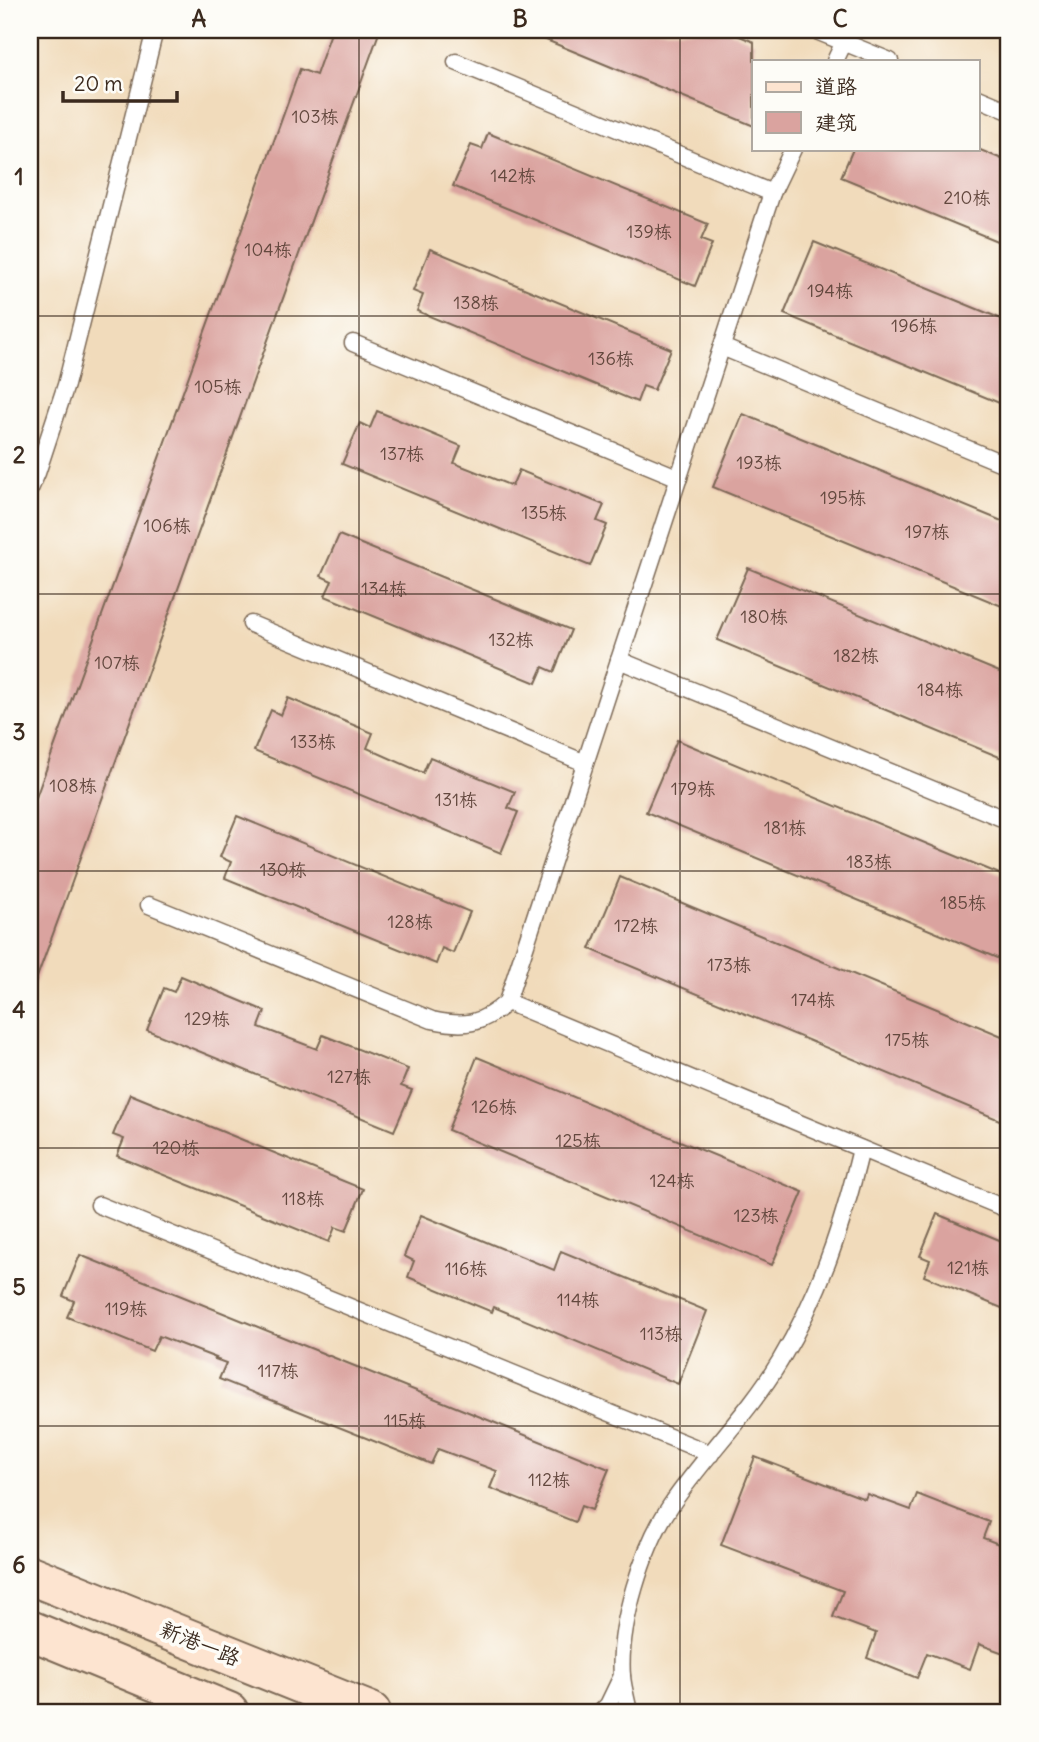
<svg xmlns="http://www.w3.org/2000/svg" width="1039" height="1742" font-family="Delius,'LXGW WenKai TC',sans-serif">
  <rect width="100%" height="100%" fill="#fdfcf7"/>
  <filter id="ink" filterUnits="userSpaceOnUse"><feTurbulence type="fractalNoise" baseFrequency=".0143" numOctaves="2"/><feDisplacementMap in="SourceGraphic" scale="14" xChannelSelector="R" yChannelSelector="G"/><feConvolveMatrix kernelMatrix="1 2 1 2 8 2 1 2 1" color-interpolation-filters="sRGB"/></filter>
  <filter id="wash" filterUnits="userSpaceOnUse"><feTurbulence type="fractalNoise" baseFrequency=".00686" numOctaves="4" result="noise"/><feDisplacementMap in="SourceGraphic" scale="28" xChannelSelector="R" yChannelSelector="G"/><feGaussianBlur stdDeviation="1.57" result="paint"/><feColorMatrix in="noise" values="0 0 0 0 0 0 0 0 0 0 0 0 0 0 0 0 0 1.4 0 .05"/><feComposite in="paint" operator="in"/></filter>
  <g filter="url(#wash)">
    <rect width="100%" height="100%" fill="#f1dbbb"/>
    <g id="blocks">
      <!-- building -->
      <g fill="#daa39f">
        <path d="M332,30H380L67,896L33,988L30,987V814L300,69L316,75Z"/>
        <path d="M522,30H725L754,42V126Z"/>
        <path d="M488,133L708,224L701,240L712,244L695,286L453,186L471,145L482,149Z"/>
        <path d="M853,149H978L1009,162V246L841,177Z"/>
        <path d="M814,242L1009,322V407L784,314Z"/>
        <path d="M430,249L671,349L654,390L643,386L637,402L417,311L423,295L413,291Z"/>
        <path d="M377,411L461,446L454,463L512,486L519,470L604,505L597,521L607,525L590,566L342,464L360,423L370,428Z"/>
        <path d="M743,414L1009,524V609L713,487Z"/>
        <path d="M339,535L571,630L554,672L543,667L536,683L325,596L332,581L321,576Z"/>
        <path d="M748,568L1009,676V761L717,640Z"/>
        <path d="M288,698L373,733L367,748L423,773L430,757L515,792L508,808L518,812L501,853L254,751L271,710L281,715Z"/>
        <path d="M677,740L1009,878V963L646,812Z"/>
        <path d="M237,816L470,912L453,953L442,948L436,964L225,878L231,862L220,857Z"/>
        <path d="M620,877L1009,1039V1124L590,949Z"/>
        <path d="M181,976L265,1011L259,1027L317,1049L323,1035L408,1069L401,1086L412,1090L394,1131L147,1030L164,988L174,992Z"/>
        <path d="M477,1057L803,1192L772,1265L448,1130Z"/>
        <path d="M130,1094L363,1189L346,1231L335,1227L329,1242L117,1156L124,1139L113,1135Z"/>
        <path d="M937,1214L1009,1244V1311L924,1276L930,1260L920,1256Z"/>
        <path d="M421,1215L554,1270L561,1251L707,1311L678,1384L494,1307L492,1312L408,1277L414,1261L404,1256Z"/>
        <path d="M80,1255L609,1469L592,1510L581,1506L575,1522L490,1488L497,1471L438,1449L431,1464L219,1379L226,1363L215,1359L216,1358L159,1336L152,1351L67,1317L74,1301L63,1296Z"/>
        <path d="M755,1457L865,1499L867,1494L911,1510L917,1494L989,1522L983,1538L1009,1548V1655L979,1644L970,1669L927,1653L917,1678L867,1658L876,1633L833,1617L843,1591L721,1545Z"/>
      </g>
    </g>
  </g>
  <g filter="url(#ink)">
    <use href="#blocks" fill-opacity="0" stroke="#7b6855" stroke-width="2"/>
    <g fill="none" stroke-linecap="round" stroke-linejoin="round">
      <!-- lane casing -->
      <g stroke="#7b6855" stroke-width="19">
        <g id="lane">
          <path d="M814,30L890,61"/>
          <path d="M835,61L844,42"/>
          <path d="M456,62L772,193"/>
          <path d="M978,98L1009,111"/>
          <path d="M793,149L772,193L507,1002L1009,1210"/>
          <path d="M353,343L679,478"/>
          <path d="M722,347L1009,466"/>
          <path d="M30,489L37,473L66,385L155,30"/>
          <path d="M251,624L585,763"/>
          <path d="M619,660L1009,821"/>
          <path d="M149,905L432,1020C465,1027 481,1025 507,1002"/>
          <path d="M99,1205L711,1454"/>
          <path d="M601,1712L608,1705L622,1676"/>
          <path d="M629,1712C627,1701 623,1688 622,1676C618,1626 643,1546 671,1505C705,1455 749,1413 780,1361C820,1295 843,1224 861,1149"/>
        </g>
      </g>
      <!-- secondary casing -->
      <g stroke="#7b6855" stroke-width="42">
        <g id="secondary">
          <path d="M30,1575L371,1712"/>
          <path d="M30,1630L229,1712"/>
        </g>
      </g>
      <!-- lane -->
      <use href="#lane" stroke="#fff" stroke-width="16"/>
      <!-- secondary -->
      <use href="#secondary" stroke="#fde4d0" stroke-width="38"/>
    </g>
  </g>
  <!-- grid -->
  <path fill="none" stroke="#3b2a1e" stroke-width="2" stroke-opacity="0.55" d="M359,30V1712M680,30V1712M30,316H1009M30,594H1009M30,871H1009M30,1148H1009M30,1426H1009"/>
  <g text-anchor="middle" stroke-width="7" stroke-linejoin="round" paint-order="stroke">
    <!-- number labels -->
    <g font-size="18" fill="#63483e">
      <text x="315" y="123">103栋</text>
      <text x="513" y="182">142栋</text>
      <text x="967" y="204">210栋</text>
      <text x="649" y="238">139栋</text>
      <text x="268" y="256">104栋</text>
      <text x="830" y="297">194栋</text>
      <text x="476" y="309">138栋</text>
      <text x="914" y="332">196栋</text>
      <text x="611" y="365">136栋</text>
      <text x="218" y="393">105栋</text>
      <text x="402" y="460">137栋</text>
      <text x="759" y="469">193栋</text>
      <text x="843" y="504">195栋</text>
      <text x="544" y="519">135栋</text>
      <text x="167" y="532">106栋</text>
      <text x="927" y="538">197栋</text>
      <text x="384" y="595">134栋</text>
      <text x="764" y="623">180栋</text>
      <text x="511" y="646">132栋</text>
      <text x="856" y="662">182栋</text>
      <text x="117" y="669">107栋</text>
      <text x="940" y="696">184栋</text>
      <text x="313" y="748">133栋</text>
      <text x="73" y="792">108栋</text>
      <text x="693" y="795">179栋</text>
      <text x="456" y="806">131栋</text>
      <text x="785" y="834">181栋</text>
      <text x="869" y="868">183栋</text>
      <text x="283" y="876">130栋</text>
      <text x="963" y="909">185栋</text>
      <text x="410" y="928">128栋</text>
      <text x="636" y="932">172栋</text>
      <text x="729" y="971">173栋</text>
      <text x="813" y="1006">174栋</text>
      <text x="207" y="1025">129栋</text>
      <text x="907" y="1046">175栋</text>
      <text x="349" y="1083">127栋</text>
      <text x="494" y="1113">126栋</text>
      <text x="578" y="1147">125栋</text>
      <text x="176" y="1154">120栋</text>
      <text x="672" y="1187">124栋</text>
      <text x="303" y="1205">118栋</text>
      <text x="756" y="1222">123栋</text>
      <text x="968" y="1274">121栋</text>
      <text x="466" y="1275">116栋</text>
      <text x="578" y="1306">114栋</text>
      <text x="126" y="1315">119栋</text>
      <text x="661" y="1340">113栋</text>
      <text x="278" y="1377">117栋</text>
      <text x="405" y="1427">115栋</text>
      <text x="549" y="1486">112栋</text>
    </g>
    <!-- street labels -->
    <g font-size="21" fill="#3b2a1e" stroke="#fdfcf7">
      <text transform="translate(200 1644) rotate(22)" y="7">新港一路</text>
    </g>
  </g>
  <!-- margin -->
  <rect width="1039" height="1742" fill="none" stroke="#fdfcf7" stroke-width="77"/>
  <!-- legend -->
  <rect x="752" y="60" width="228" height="91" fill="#fdfcf7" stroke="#afa8a0" stroke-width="2"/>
  <rect x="766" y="82" width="35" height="10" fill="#fde4d0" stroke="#afa8a0" stroke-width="2"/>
  <text x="815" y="94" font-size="21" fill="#3b2a1e">道路</text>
  <rect x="766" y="112" width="35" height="21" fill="#daa39f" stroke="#afa8a0" stroke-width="2"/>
  <text x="815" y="130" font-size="21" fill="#3b2a1e">建筑</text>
  <!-- scale -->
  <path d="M63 91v10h114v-10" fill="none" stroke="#3b2a1e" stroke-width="3.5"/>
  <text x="74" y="91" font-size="21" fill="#3b2a1e" stroke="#fdfcf7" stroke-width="5" paint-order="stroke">20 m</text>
  <rect x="38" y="38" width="962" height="1666" fill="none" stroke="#3b2a1e" stroke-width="2.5"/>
  <g font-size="23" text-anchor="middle" font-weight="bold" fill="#3b2a1e">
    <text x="199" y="27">A</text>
    <text x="520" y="27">B</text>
    <text x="840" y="27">C</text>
    <text x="19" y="185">1</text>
    <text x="19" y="463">2</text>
    <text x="19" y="740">3</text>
    <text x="19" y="1018">4</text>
    <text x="19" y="1295">5</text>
    <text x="19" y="1573">6</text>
  </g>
</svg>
